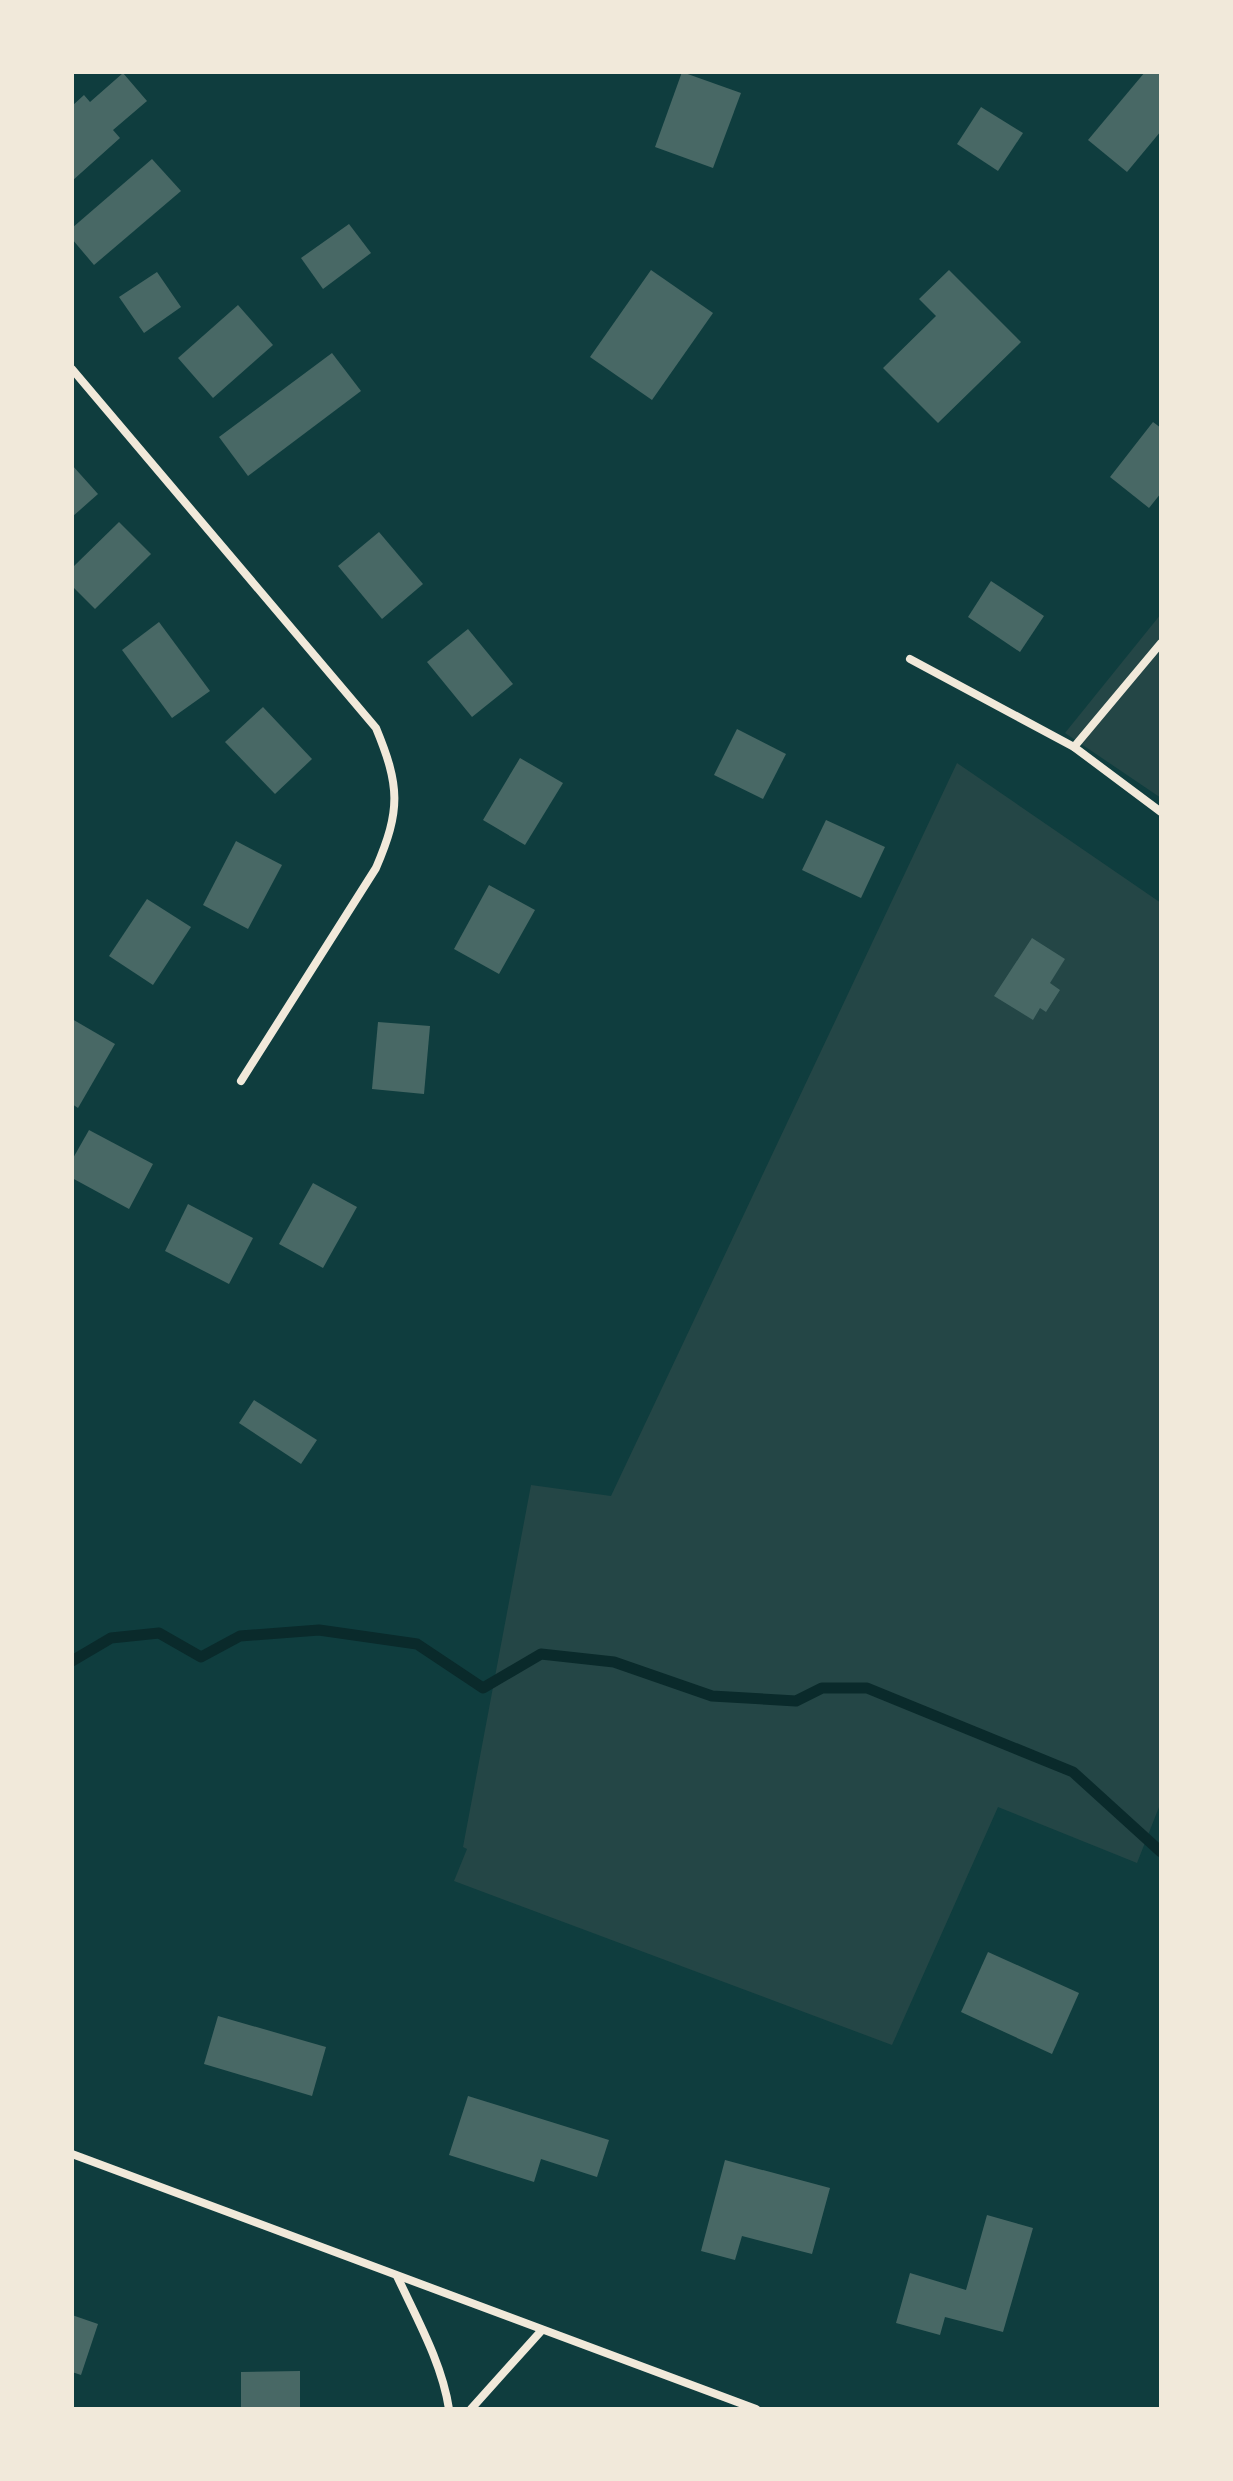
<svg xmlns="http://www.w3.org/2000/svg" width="1233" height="2481" font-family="Figtree,sans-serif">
  <rect width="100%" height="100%" fill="#0f3d3e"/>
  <!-- green -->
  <g fill="#244646">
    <path d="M1161,614V798L1065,733Z"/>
    <path d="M957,763L1161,903V1802L1137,1863L998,1807L892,2045L454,1881L467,1849L463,1847L531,1485L611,1496Z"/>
  </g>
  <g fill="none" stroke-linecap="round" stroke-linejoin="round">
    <!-- stream -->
    <path stroke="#0a2a2b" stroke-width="11" d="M72,1661L111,1638L159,1633L201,1657L240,1636L319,1630L417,1644L483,1688L541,1654L614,1662L712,1696L796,1701L822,1688H867L1073,1772L1161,1852"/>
  </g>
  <!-- building -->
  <g fill="#486865">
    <path d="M682,72L741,93L713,168L655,147Z"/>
    <path d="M1145,72H1161V131L1127,172L1088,140Z"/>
    <path d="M123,73L147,101L113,130L120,138L72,181V106L84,95L90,102Z"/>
    <path d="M981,107L1023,133L998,171L957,144Z"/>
    <path d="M152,159L181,191L94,265L72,239V228Z"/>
    <path d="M349,224L371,253L323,289L301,258Z"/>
    <path d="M651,270L713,313L652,400L590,357Z"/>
    <path d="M949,270L1021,342L938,423L883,368L936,316L919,299Z"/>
    <path d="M157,272L181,307L144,333L119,297Z"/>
    <path d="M238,305L273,345L213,398L178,358Z"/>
    <path d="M332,353L361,391L248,476L219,437Z"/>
    <path d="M1153,422L1161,428V493L1149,508L1110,477Z"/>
    <path d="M72,465L98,494L72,517Z"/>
    <path d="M119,522L151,554L95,609L72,586V568Z"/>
    <path d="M379,532L423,584L382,619L338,566Z"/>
    <path d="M991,581L1044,616L1020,652L968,617Z"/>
    <path d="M159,622L210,691L172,718L122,650Z"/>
    <path d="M468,629L513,684L472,717L427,662Z"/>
    <path d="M263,707L312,759L275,794L225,742Z"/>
    <path d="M737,729L786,754L763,799L714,775Z"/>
    <path d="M520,758L563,783L525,845L483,820Z"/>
    <path d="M826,820L885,847L861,898L802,870Z"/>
    <path d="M236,841L282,865L248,929L203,905Z"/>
    <path d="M489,885L535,910L499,974L454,949Z"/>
    <path d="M147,899L191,927L153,985L109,956Z"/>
    <path d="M1032,938L1065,959L1050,983L1060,990L1046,1012L1040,1008L1033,1020L994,996Z"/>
    <path d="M72,1019L115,1044L78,1108L72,1104Z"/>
    <path d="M378,1022L430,1026L424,1094L372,1089Z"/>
    <path d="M89,1130L153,1164L129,1209L72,1178V1160Z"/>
    <path d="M313,1183L357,1207L323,1268L279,1244Z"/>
    <path d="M188,1204L253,1238L229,1284L165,1251Z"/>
    <path d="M254,1400L317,1440L301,1464L239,1423Z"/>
    <path d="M988,1952L1079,1993L1052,2054L961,2012Z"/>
    <path d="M218,2016L326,2047L312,2096L204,2064Z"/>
    <path d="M468,2096L609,2140L597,2177L541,2159L534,2182L449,2155Z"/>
    <path d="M725,2160L830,2188L812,2254L742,2236L735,2260L701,2251Z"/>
    <path d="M987,2215L1033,2228L1003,2332L945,2317L940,2335L896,2323L910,2273L966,2290Z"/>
    <path d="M72,2315L98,2324L81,2375L72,2372Z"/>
    <path d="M300,2371V2409H241V2372Z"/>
  </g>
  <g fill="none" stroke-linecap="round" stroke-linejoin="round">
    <!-- minor -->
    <g stroke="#f1e9da" stroke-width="8">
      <path d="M72,369L376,728C400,786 401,810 376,868L241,1081"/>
      <path d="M910,659L1074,747L1161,812"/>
      <path d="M1074,747L1161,643"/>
      <path d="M72,2154L756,2409"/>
      <path d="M397,2276C417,2319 442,2363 449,2409"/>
      <path d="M471,2409L542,2330"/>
    </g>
  </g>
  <!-- border -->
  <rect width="1233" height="2481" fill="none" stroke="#f1e9da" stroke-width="148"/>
</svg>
